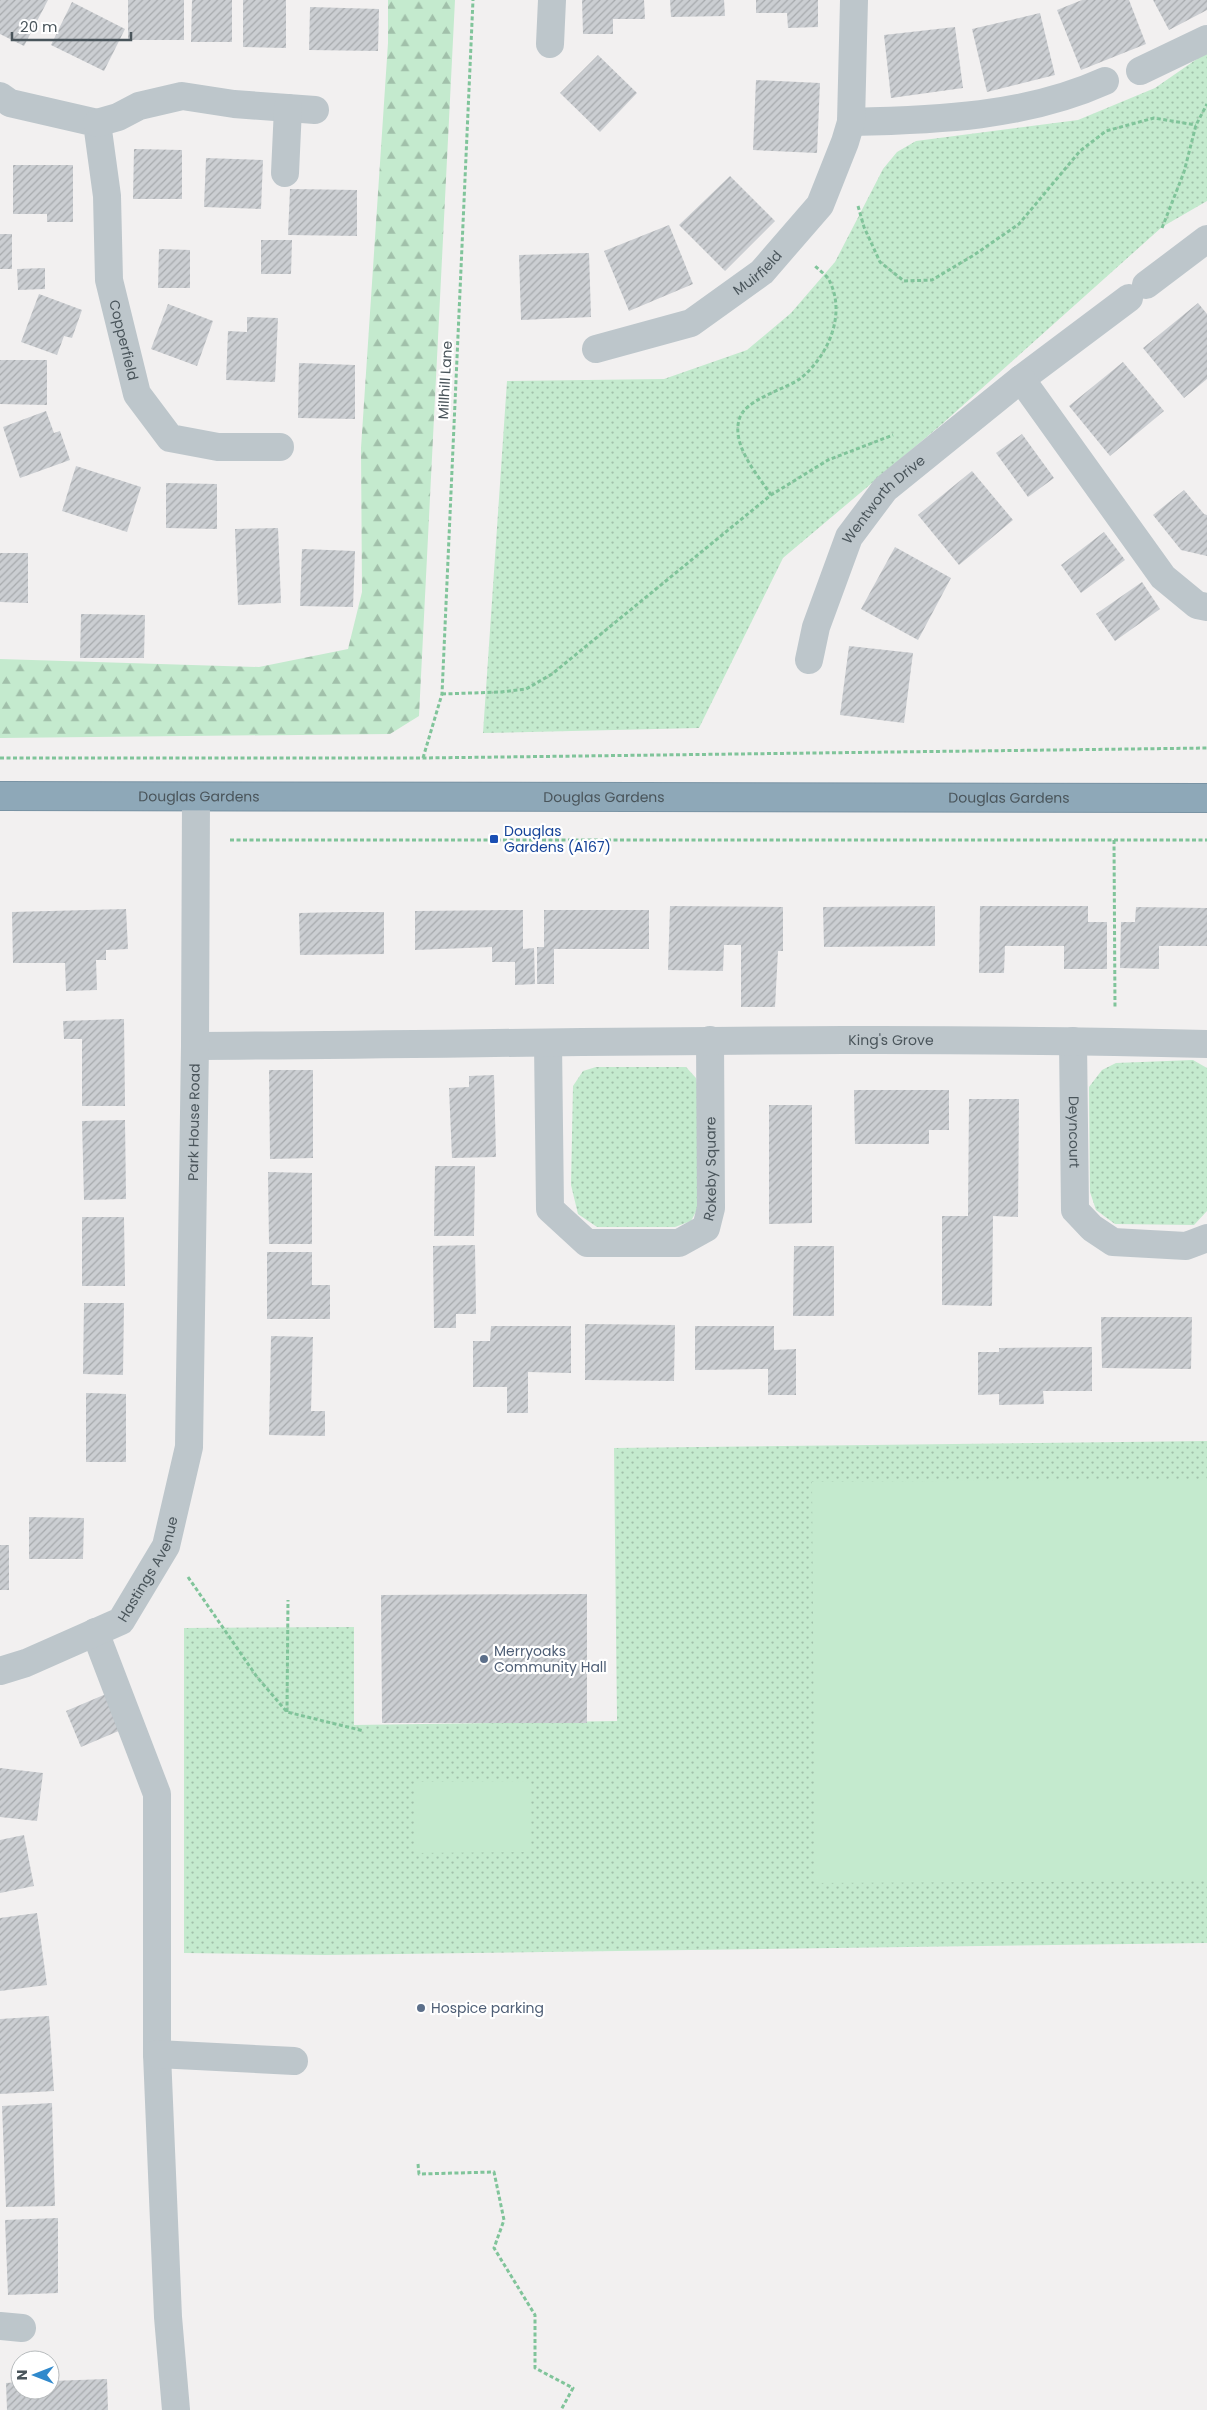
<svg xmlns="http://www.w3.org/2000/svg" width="1207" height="2410" font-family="Poppins,sans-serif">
  <defs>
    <pattern id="grass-dots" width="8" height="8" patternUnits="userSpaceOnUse" patternTransform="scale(1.25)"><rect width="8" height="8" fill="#c4eace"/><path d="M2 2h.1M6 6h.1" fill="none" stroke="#a1c0aa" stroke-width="1.8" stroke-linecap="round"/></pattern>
    <pattern id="forest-firs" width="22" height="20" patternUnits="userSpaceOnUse" patternTransform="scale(1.25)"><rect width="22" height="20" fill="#c4eace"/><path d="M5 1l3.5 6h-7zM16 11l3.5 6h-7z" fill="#a1c0aa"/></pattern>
    <pattern id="building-hatch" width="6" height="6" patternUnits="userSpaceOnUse" patternTransform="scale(1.25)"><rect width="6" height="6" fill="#cbced2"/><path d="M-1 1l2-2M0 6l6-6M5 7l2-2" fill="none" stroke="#a7aaad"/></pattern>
  </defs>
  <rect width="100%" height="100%" fill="#f2f0f0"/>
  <!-- grass -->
  <g fill="url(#grass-dots)">
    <path d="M1207,52V201L1162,227L942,424L783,558L699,728L483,733L507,381L664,379L747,350L791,313L835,262L883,169L897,152L916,141L1078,120L1155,88Z"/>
    <path d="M1193,1060L1207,1068V1211L1194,1225L1115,1224L1096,1210L1090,1192L1089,1087L1102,1070L1116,1063Z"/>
    <path d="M596,1067H686L696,1078L701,1107L699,1206L691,1221L675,1227H597L578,1214L571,1185L573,1086L583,1071Z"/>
    <path d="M1207,1441V1943L325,1955L184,1953V1628L354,1627V1725L617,1721L614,1448Z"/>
  </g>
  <!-- forest -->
  <path fill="url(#forest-firs)" d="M388,0H455L419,716L390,734L0,738V659L259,667L348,649L362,592L361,448L388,43Z"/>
  <!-- garden -->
  <g fill="#c4eace">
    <path d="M1207,1479V1881L815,1883L812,1482Z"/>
    <path d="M531,1781V1852L415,1853V1782Z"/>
  </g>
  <!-- building -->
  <g fill="url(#building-hatch)">
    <path d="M0,0H48L24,46L0,34Z"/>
    <rect x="128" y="0" width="56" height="40"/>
    <path d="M192,0H232V42H191Z"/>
    <path d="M243,0H286V48L243,47Z"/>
    <path d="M582,0H644L645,19H613V34H583Z"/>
    <path d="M670,0H724L725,16L671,17Z"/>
    <path d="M756,0H818V27L788,28L787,13H756Z"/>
    <path d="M1082,0H1129L1146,44L1081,70L1057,10Z"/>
    <path d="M1153,0H1207V10L1169,30Z"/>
    <path d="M72,2L125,29L104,71L51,45Z"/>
    <path d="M310,7L379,9L378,51L309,50Z"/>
    <path d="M1040,13L1055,75L987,92L972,29Z"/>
    <path d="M955,27L963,88L891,98L884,35Z"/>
    <path d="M598,55L637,93L600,132L560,93Z"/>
    <path d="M756,80L820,83L817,153L753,150Z"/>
    <path d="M134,149L182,150V199H133Z"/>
    <path d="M206,158L263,160L261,209L204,207Z"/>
    <path d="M13,165H73V222H47V214H13Z"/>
    <path d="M730,176L775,221L725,271L679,225Z"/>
    <path d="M290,189L357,190V236L288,235Z"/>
    <path d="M669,225L693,284L629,311L604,251Z"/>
    <rect x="0" y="234" width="12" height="35"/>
    <path d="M261,240H292L291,274H261Z"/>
    <path d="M159,249L190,250V288H158Z"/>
    <path d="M589,253L591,317L521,320L519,255Z"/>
    <path d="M45,268V289L18,290L17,269Z"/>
    <path d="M39,294L82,310L72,338L64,336L57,355L21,342Z"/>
    <path d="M1198,303L1207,314V379L1184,398L1143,348Z"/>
    <path d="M168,304L213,321L197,366L151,349Z"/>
    <path d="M247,317L278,318L275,382L226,380L228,331L247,332Z"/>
    <path d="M0,360H47V405L0,404Z"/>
    <path d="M1123,362L1164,411L1110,456L1069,406Z"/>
    <path d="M299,363L355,365V419L298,418Z"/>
    <path d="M46,411L54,433L60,431L70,460L20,478L3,427Z"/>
    <path d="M1022,434L1054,478L1028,497L996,453Z"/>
    <path d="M76,466L141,487L127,532L62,511Z"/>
    <path d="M972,471L1013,520L959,565L918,515Z"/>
    <path d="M166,483L217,484V529L166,528Z"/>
    <path d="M1184,490L1204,514L1207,515V556L1181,550L1153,515Z"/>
    <path d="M278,528L281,603L238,605L235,529Z"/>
    <path d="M1104,532L1125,560L1081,593L1061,565Z"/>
    <path d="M895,547L951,578L918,640L861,609Z"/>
    <path d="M302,549L355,551L353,607L300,606Z"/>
    <path d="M0,553H28V603L0,602Z"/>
    <path d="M1142,582L1160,609L1115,641L1096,614Z"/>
    <path d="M81,614L145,615L144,658H80Z"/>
    <path d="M849,646L913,653L904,723L840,715Z"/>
    <path d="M670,906L783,907V951H778L775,1007H741V945H724L723,971L668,970Z"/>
    <path d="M935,906V946L824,947L823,907Z"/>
    <path d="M980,906H1088V922H1107V969H1064V946H1005L1004,973H979Z"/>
    <path d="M1136,907L1207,908V946H1159V969L1120,968L1121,922H1135Z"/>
    <path d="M126,909L128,949L106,950V960H96L97,990L66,991L65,963H13L12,912Z"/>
    <path d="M523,910V949L534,948L535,984L515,985V962H492V947L415,950V911Z"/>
    <path d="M544,910H649V949H554V984H537V947H544Z"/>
    <path d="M344,912H384V954L300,955L299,913Z"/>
    <path d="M124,1019L125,1106H82V1039H64L63,1021Z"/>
    <path d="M269,1070H313V1158L270,1159Z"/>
    <path d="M494,1075L496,1157L452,1158L449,1088L469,1087V1076Z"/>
    <path d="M854,1090H949V1130H929V1144H855Z"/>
    <path d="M969,1099H1019L1018,1217L993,1216L992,1306L942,1305V1216H968Z"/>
    <path d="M769,1105H812V1223L769,1224Z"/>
    <path d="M125,1120L126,1199L84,1200L82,1121Z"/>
    <path d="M435,1166H475L474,1236H434Z"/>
    <path d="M268,1172L312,1173V1244H269Z"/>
    <path d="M82,1217H124L125,1286H82Z"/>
    <path d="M475,1245L476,1314H456V1328H434L433,1246Z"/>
    <path d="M794,1246H834V1316H793Z"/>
    <path d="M267,1252H312V1285H330V1319H267Z"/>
    <path d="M84,1303H124L123,1375L83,1374Z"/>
    <path d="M1101,1317H1192L1191,1369L1102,1368Z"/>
    <path d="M585,1324L675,1325L674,1381L585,1380Z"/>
    <path d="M491,1326H571V1373L528,1372V1413H507V1387H473V1341H490Z"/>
    <path d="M695,1326H774V1350L796,1349V1395H768V1369L695,1370Z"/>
    <path d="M271,1336L313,1337L311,1411H325V1436L269,1435Z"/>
    <path d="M1092,1347V1391H1043L1044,1404L999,1405V1394L978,1395V1352H999V1348Z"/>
    <path d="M86,1393L126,1394V1462H86Z"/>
    <path d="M29,1517L84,1518L83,1559H29Z"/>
    <rect x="0" y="1545" width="9" height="45"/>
    <path d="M587,1594V1723H382L381,1595Z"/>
    <path d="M106,1694L121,1730L81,1747L66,1711Z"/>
    <path d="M0,1768L43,1773L37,1821L0,1817Z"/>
    <path d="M24,1835L34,1886L0,1893V1840Z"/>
    <path d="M37,1913L47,1985L0,1991V1918Z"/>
    <path d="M49,2016L54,2091L0,2094V2019Z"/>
    <path d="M52,2103L55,2206L6,2207L2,2106Z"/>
    <path d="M58,2218V2293L8,2295L5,2220Z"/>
    <path d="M107,2379L108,2410H7L6,2383L20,2382V2390H50V2381Z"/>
  </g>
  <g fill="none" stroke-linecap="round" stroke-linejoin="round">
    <!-- highway casing -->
    <g stroke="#7993a4" stroke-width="30">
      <g id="highway">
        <path id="s8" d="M0,796L1207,798"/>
      </g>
    </g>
    <!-- path -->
    <g stroke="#80c49a" stroke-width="3" stroke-dasharray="4 2.5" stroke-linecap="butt">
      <path d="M858,206L864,227L880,262L904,281L932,280L974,255L1019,224L1080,151L1106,131L1154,118L1196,125"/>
      <path d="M1162,228L1184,172L1196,125L1207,104"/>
      <path d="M771,495C757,474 732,446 739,420C744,399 785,390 801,378C828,356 846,315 830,282C828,276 819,270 815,266"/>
      <path d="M442,694L501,692L526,689L552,674L771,495L828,460L893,435"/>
      <path d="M0,758H423L1207,748"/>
      <path d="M423,758L442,694L473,0"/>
      <path d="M230,840H1207"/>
      <path d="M1114,840L1115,1009"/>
      <path d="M188,1577L257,1677L287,1712L364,1731"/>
      <path d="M287,1712L288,1600"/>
      <path d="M418,2164L419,2174L494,2172L504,2220L494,2248L535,2315V2368L573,2388L561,2410"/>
    </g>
    <!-- minor -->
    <g stroke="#bdc6cb" stroke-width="28">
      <path d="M550,44L552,0"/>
      <path d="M1140,71L1207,39"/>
      <path id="s1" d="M0,96L10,103L97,123L107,196L109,280L137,394L170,438L218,447H280"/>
      <path d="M851,122C937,120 1025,117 1105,81"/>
      <path d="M97,123L118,117L139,106L182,96L234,104L315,110"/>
      <path d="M285,173L288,108"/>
      <path d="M1146,285L1207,239"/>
      <path id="s2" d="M596,349L691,323L762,272L820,205L845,142L851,122L854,0"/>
      <path d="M1021,379L1129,298"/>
      <path id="s3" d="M809,660L816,627L849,537L885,489L1021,379L1163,577L1197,605L1207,607"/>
      <path id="s4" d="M1073,1041L1075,1210L1092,1228L1113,1242L1186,1246L1207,1238"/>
      <path id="s5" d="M548,1043L550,1209L587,1243H679L706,1228L711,1208L710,1040"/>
      <path id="s6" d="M195,1046C533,1044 870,1035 1207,1044"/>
      <path d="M95,1632L157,1794V2054L168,2317L176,2410"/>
      <path id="s7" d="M0,1671L26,1663L121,1621L166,1546L189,1447L195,1046L196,797"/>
      <path d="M157,2054L294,2061"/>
      <path d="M0,2326L22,2328"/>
    </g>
    <!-- highway -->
    <use href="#highway" stroke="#8ea8b8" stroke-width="28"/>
  </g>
  <!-- markers -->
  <rect fill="#1a4fb4" stroke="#fff" stroke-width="2" x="489" y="834" width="10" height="10" rx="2.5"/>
  <g fill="#5c6f8a" stroke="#fff" stroke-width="2">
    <circle cx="484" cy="1659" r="5"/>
    <circle cx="421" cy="2008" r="5"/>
  </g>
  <g text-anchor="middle" stroke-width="4.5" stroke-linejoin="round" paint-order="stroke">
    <!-- street labels -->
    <g font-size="14" fill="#4a555b" stroke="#fff">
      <text dy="5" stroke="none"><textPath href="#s2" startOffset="182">Muirfield</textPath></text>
      <text dy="5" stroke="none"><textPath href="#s1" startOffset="321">Copperfield</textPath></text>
      <text transform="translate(445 380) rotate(-87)" y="5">Millhill Lane</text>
      <text dy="5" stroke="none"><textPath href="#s3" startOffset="181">Wentworth Drive</textPath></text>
      <text dy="5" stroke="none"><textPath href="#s8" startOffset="199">Douglas Gardens</textPath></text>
      <text dy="5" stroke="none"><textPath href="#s8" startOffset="604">Douglas Gardens</textPath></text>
      <text dy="5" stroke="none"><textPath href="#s8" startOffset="1009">Douglas Gardens</textPath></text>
      <text dy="5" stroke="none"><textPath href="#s6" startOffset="696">King's Grove</textPath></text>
      <text dy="5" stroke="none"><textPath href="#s7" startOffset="645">Park House Road</textPath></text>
      <text dy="5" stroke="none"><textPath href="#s4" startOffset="91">Deyncourt</textPath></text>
      <text dy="5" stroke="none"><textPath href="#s5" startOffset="399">Rokeby Square</textPath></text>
      <text dy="5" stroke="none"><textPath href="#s7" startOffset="190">Hastings Avenue</textPath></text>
    </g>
    <!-- transit labels -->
    <g font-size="14" fill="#164399" stroke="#fff" text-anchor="start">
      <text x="504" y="836">Douglas<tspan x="504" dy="16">Gardens (A167)</tspan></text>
    </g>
    <!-- service labels -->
    <g font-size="14" fill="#4e5e75" stroke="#fff" text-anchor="start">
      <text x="494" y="1656">Merryoaks<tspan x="494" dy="16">Community Hall</tspan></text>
      <text x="431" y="2013">Hospice parking</text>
    </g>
  </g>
  <!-- north arrow -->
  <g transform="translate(35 2375) rotate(270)"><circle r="24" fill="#ffffff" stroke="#b7bbbd"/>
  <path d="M0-4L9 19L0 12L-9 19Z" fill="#3089cc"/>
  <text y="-8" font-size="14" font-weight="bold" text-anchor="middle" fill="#4a555b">N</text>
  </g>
  <!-- scale -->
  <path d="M12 32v8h119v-8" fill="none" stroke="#4a555b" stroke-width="2.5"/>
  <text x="20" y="32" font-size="15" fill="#4a555b" stroke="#ffffff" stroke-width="4" paint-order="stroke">20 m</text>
</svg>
